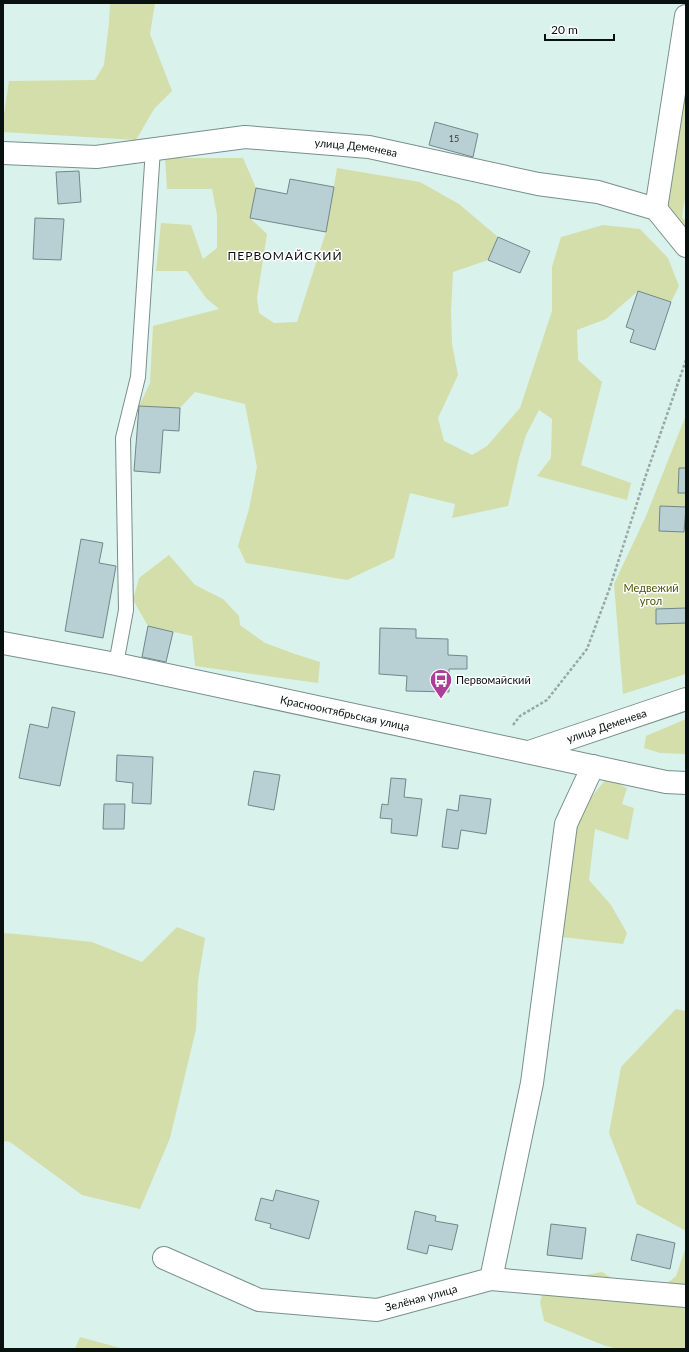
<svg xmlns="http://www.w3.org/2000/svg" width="689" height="1352" font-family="Lato,sans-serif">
  <rect width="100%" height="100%" fill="#daf2ec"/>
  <!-- green -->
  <g fill="#d3deaa">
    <path d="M110,3H155L150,34L172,91L154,109L136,140L3,132V121L9,81L95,80L104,65L109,23Z"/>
    <path d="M686,82V191L682,217L686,221V232L665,210Z"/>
    <path d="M165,158H243L256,188L250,218L267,234L257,298L259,313L274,323L297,322L326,232L337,168L420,182L459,204L498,237L488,260L453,272L451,312L452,344L458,375L438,418L444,441L472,455L487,446L520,408L552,311V267L561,237L603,225L640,229L668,258L679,286L671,302L638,291L606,319L577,330L578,360L602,382L581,465L631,483L627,500L537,476L551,458L552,419L539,410L526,435L519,458L508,506L452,518L455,504L410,493L394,558L347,580L246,563L238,546L249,509L257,467L245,404L195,392L180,408L139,406L150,383L153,326L219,309L206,298L187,271H156L161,223L191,225L203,259L217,248V215L212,189H167Z"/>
    <path d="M686,415V674L623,694L614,584L646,516Z"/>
    <path d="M169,555L195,585L223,599L239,616L240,625L265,643L295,654L320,662L318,683L195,666L192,636L148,626L133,600L139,578Z"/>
    <path d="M686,719V754L660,753L644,748L646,736Z"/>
    <path d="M607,778L627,788L622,804L634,808L628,840L595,829L589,880L611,905L627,933L623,944L562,937L574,818Z"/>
    <path d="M177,927L205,938L198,981L196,1029L170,1138L140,1209L82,1195L10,1142L3,1141V933L17,934L92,942L142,962Z"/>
    <path d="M676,1009L686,1011V1231L637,1204L609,1133L621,1067Z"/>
    <path d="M686,1247V1349H617L603,1345L544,1321L540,1302L546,1283L602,1272L647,1300L676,1276Z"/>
    <path d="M80,1337L124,1349H75Z"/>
  </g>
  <!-- building -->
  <g fill="#b8cfd4" stroke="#71878b">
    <path d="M435,122L478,134L473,157L429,145Z"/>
    <path d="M79,171L81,202L58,204L56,172Z"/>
    <path d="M290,179L334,187L326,232L250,218L256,188L287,194Z"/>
    <path d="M35,218L64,219L61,260L33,259Z"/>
    <path d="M498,237L530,251L520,273L488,260Z"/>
    <path d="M638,291L671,302L655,350L630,342L634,330L626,327Z"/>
    <path d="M139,406L180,408L179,431L163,430L160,473L134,471Z"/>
    <path d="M679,468H686V493H678Z"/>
    <path d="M660,506L686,507L684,532L659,531Z"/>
    <path d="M81,539L103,543L99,563L116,566L103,638L65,631Z"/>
    <path d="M686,608V623L656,624V609Z"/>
    <path d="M148,626L173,632L166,662L142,657Z"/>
    <path d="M380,628L416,629V638L448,639V655L467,656V669H449V692L406,691L407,676L379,674Z"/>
    <path d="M52,707L75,712L60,786L19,778L30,724L48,728Z"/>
    <path d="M117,755L153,757L151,804L132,803L133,783L116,781Z"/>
    <path d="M254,771L280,775L274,810L248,805Z"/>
    <path d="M391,778L406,779L404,797L422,799L417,836L391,833L392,819L380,818L382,804L388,805Z"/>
    <path d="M460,795L491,799L486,834L461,830L458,849L442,847L447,809L458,811Z"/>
    <path d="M104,804H125L124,829H103Z"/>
    <path d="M276,1190L319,1201L309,1239L270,1228L271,1224L255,1220L261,1198L273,1201Z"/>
    <path d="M415,1211L436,1216L435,1221L458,1225L452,1250L429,1245L427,1254L407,1249Z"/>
    <path d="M551,1224L586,1228L582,1259L547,1255Z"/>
    <path d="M637,1234L675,1243L670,1269L631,1260Z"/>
  </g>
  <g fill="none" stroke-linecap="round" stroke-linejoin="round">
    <!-- lane casing -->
    <g stroke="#798f8a" stroke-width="16">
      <path id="lane" d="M116,664L126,610L123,438L138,377L153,149"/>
    </g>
    <!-- street casing -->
    <g stroke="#798f8a" stroke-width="24">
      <g id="street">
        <path id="s1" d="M3,153L96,157L245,137L369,147L538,184L598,192L656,209L686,246"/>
        <path d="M656,209L686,16"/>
        <path id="s2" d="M3,643L116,664L666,782L686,783"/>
        <path id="s3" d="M529,752L686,699"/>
        <path id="s4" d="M164,1258L259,1300L377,1310L491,1279L686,1296"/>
        <path d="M491,1279L532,1083L566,824L593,766"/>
      </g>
    </g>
    <!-- path -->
    <path stroke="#96a9a4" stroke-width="2.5" stroke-dasharray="3 2" stroke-linecap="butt" d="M513,725L520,716L547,700L587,649L609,590L646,475L686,360"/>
    <!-- lane -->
    <use href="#lane" stroke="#fff" stroke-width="14"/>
    <!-- street -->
    <use href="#street" stroke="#fff" stroke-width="22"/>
  </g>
  <!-- icons -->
  <defs>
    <g id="bus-pin" transform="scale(1.15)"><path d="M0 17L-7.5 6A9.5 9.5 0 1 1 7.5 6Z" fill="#ad3d99" stroke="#fff"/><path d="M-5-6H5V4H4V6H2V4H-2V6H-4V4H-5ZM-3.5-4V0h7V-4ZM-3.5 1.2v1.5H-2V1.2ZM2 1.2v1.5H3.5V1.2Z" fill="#fff"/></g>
  </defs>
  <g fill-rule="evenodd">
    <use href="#bus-pin" x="441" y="680"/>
  </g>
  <g text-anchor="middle" stroke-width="3" stroke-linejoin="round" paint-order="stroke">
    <!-- number labels -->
    <g font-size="9" fill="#354040">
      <text x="454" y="142">15</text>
    </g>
    <!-- street labels -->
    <g font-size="11" fill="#09110f" stroke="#fff">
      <text dy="4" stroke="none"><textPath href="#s1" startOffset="355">улица Деменева</textPath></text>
      <text dy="4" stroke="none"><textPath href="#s2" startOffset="349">Краснооктябрьская улица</textPath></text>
      <text dy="4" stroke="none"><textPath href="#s3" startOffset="82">улица Деменева</textPath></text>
      <text dy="4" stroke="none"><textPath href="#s4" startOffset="268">Зелёная улица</textPath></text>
    </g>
    <!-- park labels -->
    <g font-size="11" fill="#4a5400" stroke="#fff">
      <text x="651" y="592">Медвежий<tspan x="651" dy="13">угол</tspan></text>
    </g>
    <!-- poi labels -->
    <g font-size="11" fill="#09110f" stroke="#fff" text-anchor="start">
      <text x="456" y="684">Первомайский</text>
    </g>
    <!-- neighbourhood labels -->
    <g font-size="12" letter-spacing="1" fill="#09110f" stroke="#fff">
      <text x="285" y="260">ПЕРВОМАЙСКИЙ</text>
    </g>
  </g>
  <!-- border -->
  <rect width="689" height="1352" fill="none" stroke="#09110f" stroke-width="8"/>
  <!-- scale -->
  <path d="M545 34v6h69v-6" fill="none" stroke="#09110f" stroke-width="2"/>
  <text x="551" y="34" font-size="12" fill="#09110f" stroke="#ffffff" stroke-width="3" paint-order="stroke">20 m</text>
</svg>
